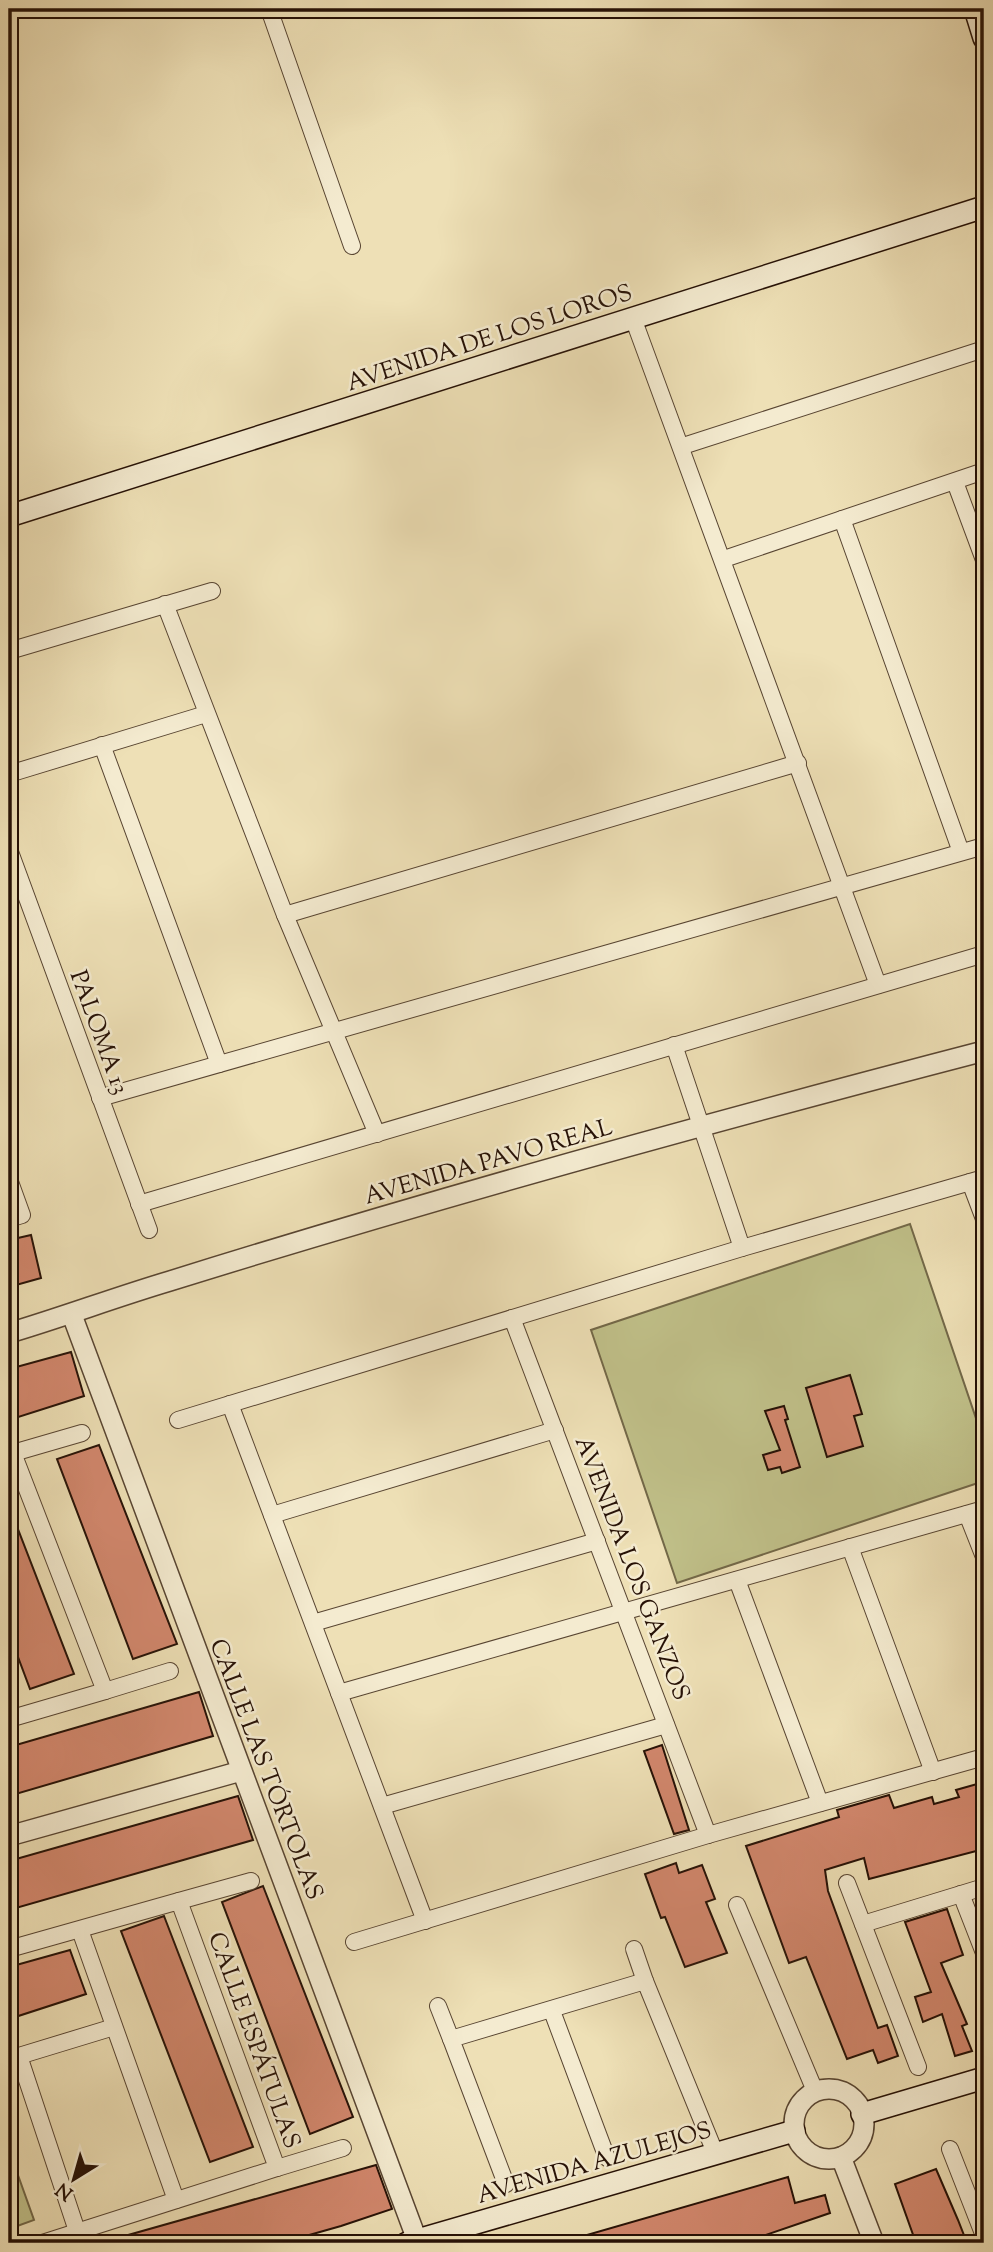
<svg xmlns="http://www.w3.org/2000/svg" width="993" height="2252" font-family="'Sorts Mill Goudy',serif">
  <rect width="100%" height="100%" fill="#eee0b6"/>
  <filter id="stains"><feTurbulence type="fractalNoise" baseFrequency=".00286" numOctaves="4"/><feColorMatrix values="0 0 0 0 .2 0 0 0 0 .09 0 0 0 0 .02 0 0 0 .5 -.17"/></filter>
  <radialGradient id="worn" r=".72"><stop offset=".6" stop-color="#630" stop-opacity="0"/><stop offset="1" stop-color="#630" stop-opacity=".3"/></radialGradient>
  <!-- green -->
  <g fill="#c0c089" stroke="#736848" stroke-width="2">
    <path d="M910,1224L984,1442V1481L677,1583L591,1330Z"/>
    <path d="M9,2150L34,2220L9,2229Z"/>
  </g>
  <!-- building -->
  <g fill="#d2876d" stroke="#261106" stroke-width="2">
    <path d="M31,1235L41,1278L9,1287V1240Z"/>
    <path d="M71,1352L84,1396L9,1420V1369Z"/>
    <path d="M850,1375L862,1414L854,1416L863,1446L827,1457L806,1388Z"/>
    <path d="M784,1406L788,1419L785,1420L800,1467L782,1473L780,1467L768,1470L763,1455L780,1450L765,1411Z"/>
    <path d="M99,1445L177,1644L133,1659L57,1459Z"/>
    <path d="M9,1506L74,1674L30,1689L9,1633Z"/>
    <path d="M199,1692L213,1736L9,1796V1747Z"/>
    <path d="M662,1745L689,1830L674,1834L644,1751Z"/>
    <path d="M984,1782V1849L869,1879L864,1858L825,1870L828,1891L878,2028L887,2025L898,2056L878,2063L873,2050L847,2059L806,1957L789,1963L746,1846L839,1817L837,1810L889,1795L894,1808L932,1797L934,1804L959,1797L956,1790Z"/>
    <path d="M238,1796L253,1840L9,1910V1861Z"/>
    <path d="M676,1863L679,1873L702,1865L715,1899L706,1902L727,1953L685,1967L665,1917L661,1918L645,1874Z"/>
    <path d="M263,1886L353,2117L310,2134L222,1902Z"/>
    <path d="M947,1909L963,1955L941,1963L967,2024L962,2026L972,2051L955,2056L942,2014L923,2022L915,1997L931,1992L905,1922Z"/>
    <path d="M164,1916L253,2147L210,2162L121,1931Z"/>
    <path d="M70,1950L86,1994L9,2019V1967Z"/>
    <path d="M376,2165L392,2209L341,2226L281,2243H115L114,2239Z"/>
    <path d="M936,2169L958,2220L967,2243H916L895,2184Z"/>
    <path d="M788,2177L795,2203L825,2195L830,2213L742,2243H573V2239Z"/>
  </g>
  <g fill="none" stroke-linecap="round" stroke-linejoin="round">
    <!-- minor casing -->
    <g stroke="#584532" stroke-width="18">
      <g id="minor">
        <path d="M269,9L352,246"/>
        <path d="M633,318L878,985"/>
        <path d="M683,446L984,349"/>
        <path d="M955,482L984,560"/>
        <path d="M842,519L961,852"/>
        <path d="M724,559L984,471"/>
        <path d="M165,604L285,915L377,1134"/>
        <path d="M9,651L212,591"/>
        <path d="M102,745L219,1064"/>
        <path d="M9,774L206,714"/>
        <path d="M9,849L149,1230"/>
        <path d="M285,915L798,763"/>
        <path d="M674,1045L742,1248"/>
        <path d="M100,1098L984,846"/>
        <path d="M9,1179L22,1215L9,1219"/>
        <path d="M970,1182L984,1219"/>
        <path d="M139,1204L984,954"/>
        <path d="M512,1318L708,1835"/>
        <path d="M230,1404L425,1921"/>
        <path d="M178,1420L742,1248L984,1178"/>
        <path d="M13,1453L82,1433"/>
        <path d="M9,1454L13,1453L105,1691L9,1719"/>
        <path d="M967,1514L984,1557"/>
        <path d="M272,1515L555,1430"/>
        <path d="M850,1547L933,1772"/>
        <path d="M737,1580L820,1803"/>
        <path d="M313,1623L597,1541"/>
        <path d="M105,1691L170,1671"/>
        <path d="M339,1693L984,1509"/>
        <path d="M382,1806L666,1725"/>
        <path d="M847,1883L918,2067"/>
        <path d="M961,1894L984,1953"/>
        <path d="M179,1901L251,1881"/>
        <path d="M737,1905L815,2091"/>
        <path d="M863,1924L984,1887"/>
        <path d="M80,1930L176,2200"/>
        <path d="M354,1942L708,1835L984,1757"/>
        <path d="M9,1949L179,1901L277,2168L42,2243"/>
        <path d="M634,1949L645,1981"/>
        <path d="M438,2006L451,2039"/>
        <path d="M552,2011L607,2158"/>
        <path d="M19,2056L77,2231"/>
        <path d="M9,2059L114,2027"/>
        <path d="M950,2149L984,2236"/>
        <path d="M277,2168L343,2148"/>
        <path d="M506,2184L451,2039L645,1981L716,2155"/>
      </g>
    </g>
    <!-- tertiary casing -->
    <g stroke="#584532" stroke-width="22">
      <g id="tertiary">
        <path d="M72,1315L417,2240"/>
        <path d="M9,1333C63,1317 116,1297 170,1281C439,1197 711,1122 984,1051"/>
        <path d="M9,1836L241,1771"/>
        <circle cx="829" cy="2124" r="35"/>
        <path d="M841,2157L874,2243"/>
      </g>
    </g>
    <!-- secondary casing -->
    <g stroke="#261106" stroke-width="24">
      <g id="secondary">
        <path d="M975,9L984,38"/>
        <path d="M9,516L984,207"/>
        <path d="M862,2114L984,2078"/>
        <path d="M407,2243L794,2131"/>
      </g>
    </g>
    <!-- minor -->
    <use href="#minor" stroke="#f4ebd0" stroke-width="16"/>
    <!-- tertiary -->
    <use href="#tertiary" stroke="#f4ebd0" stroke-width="19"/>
    <!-- secondary -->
    <use href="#secondary" stroke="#f4ebd0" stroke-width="21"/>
  </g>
  <g text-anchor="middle" stroke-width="5" stroke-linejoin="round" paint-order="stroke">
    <!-- street labels -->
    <g font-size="24" fill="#261106" stroke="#f4ebd0">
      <text transform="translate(489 337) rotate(-18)" y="8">AVENIDA DE LOS LOROS</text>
      <text transform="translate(100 1032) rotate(70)" y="8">PALOMA 13</text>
      <text transform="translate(488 1161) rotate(-16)" y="8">AVENIDA PAVO REAL</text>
      <text transform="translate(633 1568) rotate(69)" y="8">AVENIDA LOS GANZOS</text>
      <text transform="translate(267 1769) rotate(69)" y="8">CALLE LAS TÓRTOLAS</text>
      <text transform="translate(255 2040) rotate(70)" y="8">CALLE ESPÁTULAS</text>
      <text transform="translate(594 2162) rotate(-16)" y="8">AVENIDA AZULEJOS</text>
    </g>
  </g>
  <!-- margin -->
  <rect width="993" height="2252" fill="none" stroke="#eee0b6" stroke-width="35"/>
  <rect x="10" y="10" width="972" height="2231" fill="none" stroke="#261106" stroke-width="3.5"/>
  <rect x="18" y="18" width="958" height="2217" fill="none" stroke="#261106" stroke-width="2"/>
  <!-- north arrow -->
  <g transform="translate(74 2179) rotate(217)" stroke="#f4ebd0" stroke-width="5" paint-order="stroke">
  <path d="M0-5L12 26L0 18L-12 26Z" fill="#261106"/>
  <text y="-10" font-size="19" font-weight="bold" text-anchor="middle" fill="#261106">N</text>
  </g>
  <rect width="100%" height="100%" filter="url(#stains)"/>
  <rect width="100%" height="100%" fill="url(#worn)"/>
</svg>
